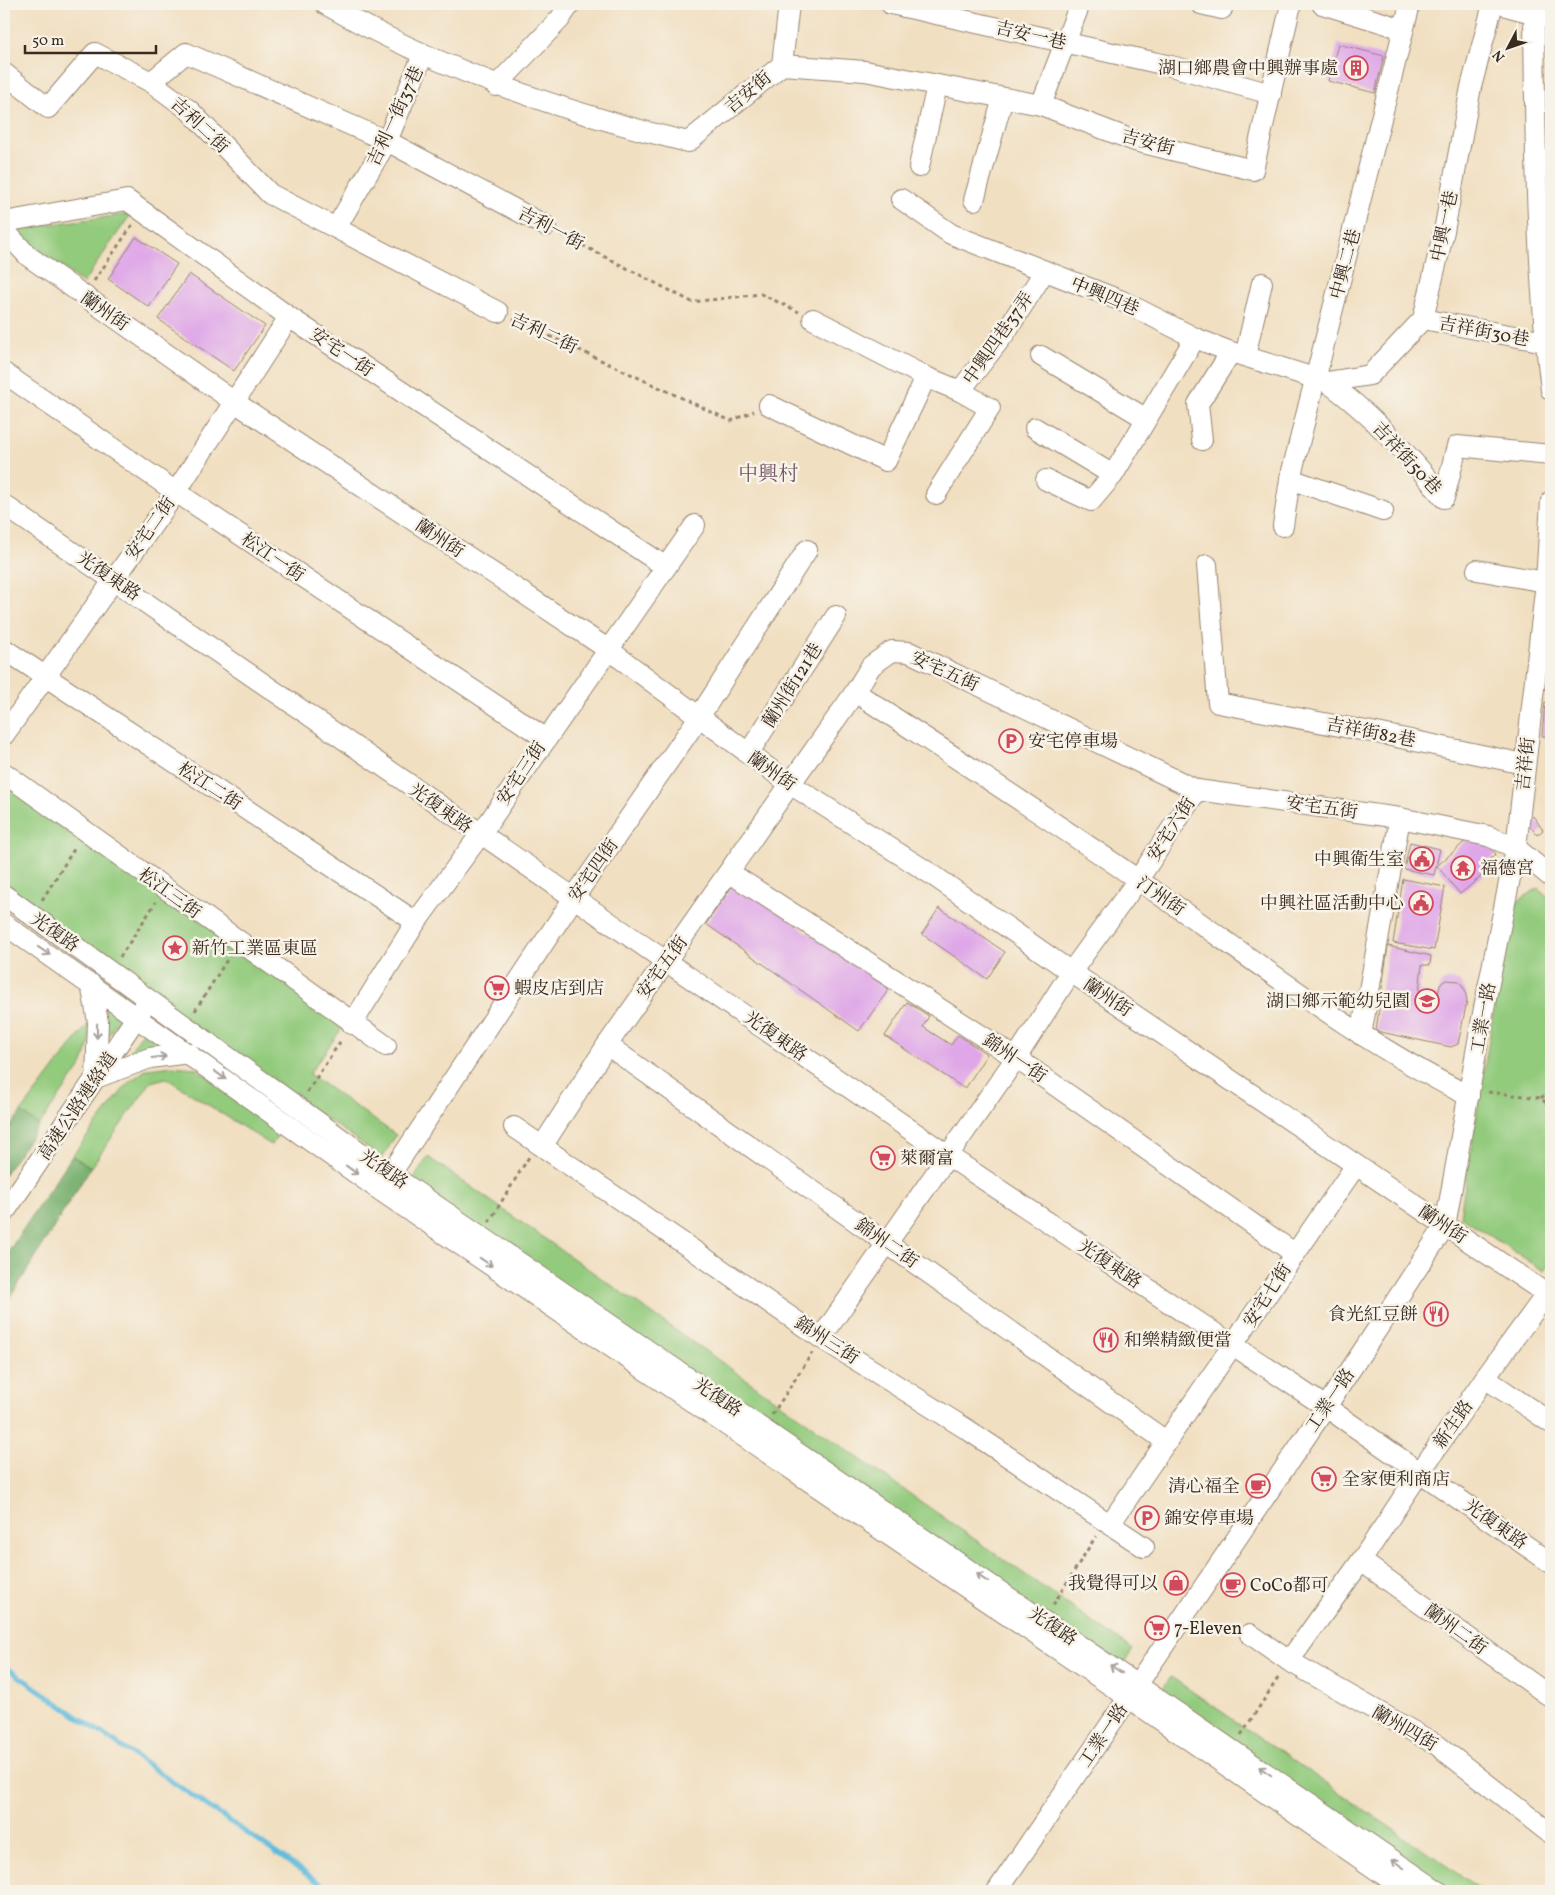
<svg xmlns="http://www.w3.org/2000/svg" width="1555" height="1895" font-family="Vollkorn,'Noto Serif TC',serif">
  <rect width="100%" height="100%" fill="#f7f3e8"/>
  <filter id="ink" filterUnits="userSpaceOnUse"><feTurbulence type="fractalNoise" baseFrequency=".02" numOctaves="2"/><feDisplacementMap in="SourceGraphic" scale="10" xChannelSelector="R" yChannelSelector="G"/><feConvolveMatrix kernelMatrix="1 2 1 2 8 2 1 2 1" color-interpolation-filters="sRGB"/></filter>
  <filter id="wash" filterUnits="userSpaceOnUse"><feTurbulence type="fractalNoise" baseFrequency=".0096" numOctaves="4" result="noise"/><feDisplacementMap in="SourceGraphic" scale="20" xChannelSelector="R" yChannelSelector="G"/><feGaussianBlur stdDeviation="1.12" result="paint"/><feColorMatrix in="noise" values="0 0 0 0 0 0 0 0 0 0 0 0 0 0 0 0 0 1.4 0 .05"/><feComposite in="paint" operator="in"/></filter>
  <g filter="url(#wash)">
    <rect width="100%" height="100%" fill="#f1dfc1"/>
    <!-- green -->
    <g fill="#93cb7d" stroke="#677a4e">
      <path d="M131,214L83,283L11,229Z"/>
      <path d="M4,780L345,1024L309,1074L396,1135L382,1158L4,890Z"/>
      <path d="M1538,888L1551,899V1261L1544,1271L1460,1216L1511,906Z"/>
      <path d="M100,996L122,1013L104,1043Z"/>
      <path d="M88,1024L90,1043L82,1065L39,1125L21,1112Z"/>
      <path d="M145,1029L167,1044L125,1059Z"/>
      <path d="M173,1066L195,1068L283,1129L271,1145L166,1078L151,1082L91,1167L72,1156L128,1083L147,1069Z"/>
      <path d="M428,1157L1133,1650L1121,1667L411,1183Z"/>
      <path d="M1171,1677L1483,1891H1444L1160,1693Z"/>
    </g>
    <!-- forest -->
    <g fill="#76af6c" stroke="#586c45">
      <path d="M21,1112L39,1125L4,1175V1136Z"/>
      <path d="M72,1156L91,1167L4,1308V1258Z"/>
    </g>
    <g fill="none" stroke-linecap="round" stroke-linejoin="round">
      <!-- stream -->
      <path stroke="#5fbbdd" stroke-width="5" d="M4,1666L331,1891"/>
    </g>
    <g id="blocks">
      <!-- building -->
      <g fill="#dfa7e8">
        <path d="M1338,44L1384,56L1375,93L1328,81Z"/>
        <path d="M136,237L177,264L149,307L108,279Z"/>
        <path d="M189,274L265,326L234,371L158,319Z"/>
        <path d="M1545,702H1551V737L1542,736Z"/>
        <path d="M1533,816L1543,830L1537,835L1526,821Z"/>
        <path d="M1468,839L1485,842L1496,854L1484,865L1488,871L1460,894L1437,866Z"/>
        <path d="M1410,842L1440,849L1434,875L1404,869Z"/>
        <path d="M1403,879L1445,887L1434,950L1393,943Z"/>
        <path d="M735,882L889,989L859,1031L706,924Z"/>
        <path d="M939,908L1005,952L987,979L922,934Z"/>
        <path d="M1388,946L1431,956L1430,965H1422L1419,992L1438,995L1440,984L1446,980L1459,981L1465,990L1467,1001L1458,1044L1451,1047L1376,1031Z"/>
        <path d="M907,1002L929,1016L923,1027L951,1045L958,1035L987,1054L965,1089L885,1036Z"/>
      </g>
    </g>
  </g>
  <g filter="url(#ink)">
    <use href="#blocks" fill-opacity="0" stroke="#968470" stroke-width="1"/>
    <g fill="none" stroke-linecap="round" stroke-linejoin="round">
      <!-- minor casing -->
      <g stroke="#968470" stroke-width="22">
        <g id="minor">
          <path d="M325,4C439,69 561,112 688,142L782,65L865,71L1041,105L1135,141L1253,170L1291,4"/>
          <path d="M891,4L1171,66L1271,94"/>
          <path d="M1201,4L1222,9"/>
          <path d="M1322,4L1403,29"/>
          <path d="M1534,10C1535,136 1536,265 1551,390"/>
          <path d="M782,65L789,4"/>
          <path d="M4,73L48,108L95,53L151,82L189,110L270,194L498,312"/>
          <path d="M151,82L186,53L387,141L546,226"/>
          <path d="M496,86L560,19L570,4"/>
          <path d="M1041,105L1080,4"/>
          <path d="M919,167L937,85"/>
          <path d="M901,199L951,234L1122,301L1195,338L1231,352L1327,382L1370,375L1423,319L1444,231L1471,87L1493,4"/>
          <path d="M974,200L1003,98"/>
          <path d="M4,222L127,200L289,317L666,567"/>
          <path d="M336,228L387,141L423,55"/>
          <path d="M4,230L28,256L233,401L609,650L790,784L934,876L1071,972L1551,1297"/>
          <path d="M813,319L926,377L960,391L990,408L936,494"/>
          <path d="M1423,319L1545,342"/>
          <path d="M1041,356L1145,418"/>
          <path d="M1245,356L1262,283"/>
          <path d="M4,373L176,492L545,738"/>
          <path d="M1327,382C1371,413 1410,456 1444,498L1457,446L1551,455"/>
          <path d="M960,391L1005,333L1044,272"/>
          <path d="M769,405L886,461L926,377"/>
          <path d="M1035,428L1113,475"/>
          <path d="M1202,440L1198,404L1231,352"/>
          <path d="M1290,479L1383,511"/>
          <path d="M1046,480L1091,501L1113,475L1195,338"/>
          <path d="M4,505L947,1155L1326,1407L1551,1563"/>
          <path d="M1283,526L1290,479L1410,4"/>
          <path d="M1207,565L1218,703L1382,734L1524,764"/>
          <path d="M1477,570L1546,582"/>
          <path d="M4,649L416,922"/>
          <path d="M855,692C957,759 1060,825 1160,895C1261,965 1359,1041 1469,1096"/>
          <path d="M4,735L176,492L289,317"/>
          <path d="M748,754L836,616"/>
          <path d="M4,773L386,1046"/>
          <path d="M730,873L1016,1058L1294,1253"/>
          <path d="M4,895L390,1174L1438,1891"/>
          <path d="M4,924L381,1191L1113,1687L1407,1891"/>
          <path d="M91,984L98,1022L96,1078"/>
          <path d="M352,1024L416,922L480,835L695,525"/>
          <path d="M1361,1035L1400,818"/>
          <path d="M607,1045L1167,1442"/>
          <path d="M98,1077L150,1058L189,1053"/>
          <path d="M514,1127L821,1338L968,1430L1144,1547"/>
          <path d="M543,1145L607,1045L855,692L871,666L892,651L909,652L1197,790L1400,818L1488,836L1516,848L1551,877"/>
          <path d="M384,1184L575,896L699,717L807,550"/>
          <path d="M4,1213L144,1006"/>
          <path d="M821,1338L1016,1058L1071,972L1138,880L1197,790"/>
          <path d="M1485,1378L1551,1423"/>
          <path d="M1110,1524L1356,1165"/>
          <path d="M1361,1561L1551,1697"/>
          <path d="M1250,1634L1289,1661L1437,1745L1551,1834"/>
          <path d="M1289,1661L1361,1561L1420,1472L1485,1378L1551,1288"/>
          <path d="M997,1891L1326,1407L1445,1226L1484,1008L1516,848L1546,582L1551,501"/>
        </g>
      </g>
      <!-- major casing -->
      <g stroke="#968470" stroke-width="28">
        <path id="major" d="M1510,4L1551,15"/>
      </g>
      <!-- path -->
      <g stroke="#968470" stroke-width="3" stroke-dasharray="4 4" stroke-linecap="butt">
        <path d="M561,234L692,302L761,294L799,312"/>
        <path d="M94,281L133,224"/>
        <path d="M513,319L731,421L754,411"/>
        <path d="M42,900L76,846"/>
        <path d="M120,957L156,902"/>
        <path d="M195,1011L230,955"/>
        <path d="M307,1092L342,1039"/>
        <path d="M1488,1092L1541,1098L1551,1108"/>
        <path d="M1541,1098L1551,1090"/>
        <path d="M489,1222L529,1157"/>
        <path d="M772,1415L812,1353"/>
        <path d="M1053,1605L1096,1536"/>
        <path d="M1241,1735L1280,1675"/>
      </g>
      <!-- minor -->
      <use href="#minor" stroke="#fff" stroke-width="20"/>
      <!-- major -->
      <use href="#major" stroke="#fff" stroke-width="26"/>
    </g>
    <!-- one-way arrows -->
    <defs><path id="oneway-shaft" d="M-6 0H5M1.5-3L5.5 0L1.5 3" fill="none" stroke-width="1.6" stroke-linecap="round" stroke-linejoin="round" transform="scale(1.25)"/></defs>
    <g stroke="#a79f9a">
      <use href="#oneway-shaft" transform="translate(44 951) rotate(34)"/>
      <use href="#oneway-shaft" transform="translate(97 1031) rotate(91)"/>
      <use href="#oneway-shaft" transform="translate(159 1057) rotate(-7)"/>
      <use href="#oneway-shaft" transform="translate(220 1075) rotate(36)"/>
      <use href="#oneway-shaft" transform="translate(352 1170) rotate(36)"/>
      <use href="#oneway-shaft" transform="translate(486 1262) rotate(34)"/>
      <use href="#oneway-shaft" transform="translate(982 1578) rotate(-146)"/>
      <use href="#oneway-shaft" transform="translate(1116 1669) rotate(-146)"/>
      <use href="#oneway-shaft" transform="translate(1265 1771) rotate(-145)"/>
      <use href="#oneway-shaft" transform="translate(1398 1864) rotate(-145)"/>
    </g>
  </g>
  <!-- icons -->
  <defs>
    <g id="building-ring" transform="scale(1.25)"><circle r="9.5" fill="#f7f3e8" stroke="#d1495b" stroke-width="1.5"/><path d="M-4-6H4V6H1V3H-1V6H-4ZM-2.5-4.3h1.7v1.8h-1.7ZM.8-4.3h1.7v1.8H.8ZM-2.5-1h1.7V.8h-1.7ZM.8-1h1.7V.8H.8Z" fill="#d1495b"/></g>
    <g id="parking-ring" transform="scale(1.25)"><circle r="9.5" fill="#f7f3e8" stroke="#d1495b" stroke-width="1.5"/><path d="M-3.5-5.5H1a3.5 3.5 0 0 1 0 7H-1V5.5H-3.5ZM-1-3.4V-.6H.8a1.4 1.4 0 0 0 0-2.8Z" fill="#d1495b"/></g>
    <g id="civic-ring" transform="scale(1.25)"><circle r="9.5" fill="#f7f3e8" stroke="#d1495b" stroke-width="1.5"/><path d="M-.6-6.5H3V-4.5H.6V-3L4-1V1h2V6H-6V1h2V-1L-.6-3ZM-1.2 2.5V6h2.4V2.5Z" fill="#d1495b"/></g>
    <g id="temple-ring" transform="scale(1.25)"><circle r="9.5" fill="#f7f3e8" stroke="#d1495b" stroke-width="1.5"/><path d="M0-6L5-2H3V0L6.5 2.5H4V6H1.5V3h-3V6H-4V2.5H-6.5L-3 0V-2H-5Z" fill="#d1495b"/></g>
    <g id="sight-ring" transform="scale(1.25)"><circle r="9.5" fill="#f7f3e8" stroke="#d1495b" stroke-width="1.5"/><path d="M0-6L1.8-2.2L6-1.7L2.9 1.2L3.7 5.4L0 3.3L-3.7 5.4L-2.9 1.2L-6-1.7L-1.8-2.2Z" fill="#d1495b"/></g>
    <g id="supermarket-ring" transform="scale(1.25)"><circle r="9.5" fill="#f7f3e8" stroke="#d1495b" stroke-width="1.5"/><path d="M-6-5.5h2.5l.6 2H6L4.5 2H-2.5L-4.4-4H-6ZM-1.5 3.2a1.3 1.3 0 1 0 .1 0ZM3 3.2a1.3 1.3 0 1 0 .1 0Z" fill="#d1495b"/></g>
    <g id="school-ring" transform="scale(1.25)"><circle r="9.5" fill="#f7f3e8" stroke="#d1495b" stroke-width="1.5"/><path d="M0-5L7-2L0 1L-7-2ZM-4 1L0 2.5L4 1V4Q0 6-4 4Z" fill="#d1495b"/></g>
    <g id="restaurant-ring" transform="scale(1.25)"><circle r="9.5" fill="#f7f3e8" stroke="#d1495b" stroke-width="1.5"/><path d="M-5-6h1v4h1v-4h1v4h1v-4h1v5L-1.5 .5V6h-2V.5L-5-1ZM5-6V6H3V1.5H1.5Q1.5-4 5-6Z" fill="#d1495b"/></g>
    <g id="cafe-ring" transform="scale(1.25)"><circle r="9.5" fill="#f7f3e8" stroke="#d1495b" stroke-width="1.5"/><path d="M-5.5-4.5H6V0H3Q3 3.5 0 3.5H-2.5Q-5.5 3.5-5.5 0ZM3-3.2v2h1.7v-2ZM-6 4.5H4V6H-6Z" fill="#d1495b"/></g>
    <g id="shop-ring" transform="scale(1.25)"><circle r="9.5" fill="#f7f3e8" stroke="#d1495b" stroke-width="1.5"/><path d="M-5-2.5h2.3a2.7 3.5 0 0 1 5.4 0H5L5.5 6h-11ZM-1.5-2.5h3a1.5 2.3 0 0 0-3 0Z" fill="#d1495b"/></g>
  </defs>
  <g fill-rule="evenodd">
    <use href="#building-ring" x="1356" y="68"/>
    <use href="#parking-ring" x="1011" y="741"/>
    <use href="#civic-ring" x="1422" y="859"/>
    <use href="#temple-ring" x="1463" y="868"/>
    <use href="#civic-ring" x="1421" y="903"/>
    <use href="#sight-ring" x="175" y="948"/>
    <use href="#supermarket-ring" x="497" y="988"/>
    <use href="#school-ring" x="1427" y="1001"/>
    <use href="#supermarket-ring" x="883" y="1158"/>
    <use href="#restaurant-ring" x="1436" y="1314"/>
    <use href="#restaurant-ring" x="1106" y="1340"/>
    <use href="#supermarket-ring" x="1324" y="1479"/>
    <use href="#cafe-ring" x="1258" y="1486"/>
    <use href="#parking-ring" x="1147" y="1518"/>
    <use href="#shop-ring" x="1176" y="1583"/>
    <use href="#cafe-ring" x="1233" y="1585"/>
    <use href="#supermarket-ring" x="1157" y="1628"/>
  </g>
  <g text-anchor="middle" stroke-width="5" stroke-linejoin="round" paint-order="stroke">
    <!-- street labels -->
    <g font-size="18" fill="#3b2a1e" stroke="#f7f3e8">
      <text transform="translate(1031 35) rotate(13)" y="6">吉安一巷</text>
      <text transform="translate(748 92) rotate(-40)" y="6">吉安街</text>
      <text transform="translate(395 116) rotate(-65)" y="6">吉利一街37巷</text>
      <text transform="translate(200 125) rotate(43)" y="6">吉利二街</text>
      <text transform="translate(1148 142) rotate(15)" y="6">吉安街</text>
      <text transform="translate(1444 226) rotate(-78)" y="6">中興一巷</text>
      <text transform="translate(551 228) rotate(28)" y="6">吉利一街</text>
      <text transform="translate(1345 264) rotate(-75)" y="6">中興二巷</text>
      <text transform="translate(1105 296) rotate(23)" y="6">中興四巷</text>
      <text transform="translate(105 311) rotate(35)" y="6">蘭州街</text>
      <text transform="translate(1484 331) rotate(11)" y="6">吉祥街30巷</text>
      <text transform="translate(544 333) rotate(25)" y="6">吉利二街</text>
      <text transform="translate(998 338) rotate(-55)" y="6">中興四巷37弄</text>
      <text transform="translate(342 352) rotate(34)" y="6">安宅一街</text>
      <text transform="translate(1407 458) rotate(47)" y="6">吉祥街50巷</text>
      <text transform="translate(150 528) rotate(-55)" y="6">安宅二街</text>
      <text transform="translate(440 538) rotate(34)" y="6">蘭州街</text>
      <text transform="translate(273 557) rotate(34)" y="6">松江一街</text>
      <text transform="translate(109 576) rotate(34)" y="6">光復東路</text>
      <text transform="translate(945 671) rotate(24)" y="6">安宅五街</text>
      <text transform="translate(792 685) rotate(-58)" y="6">蘭州街121巷</text>
      <text transform="translate(1371 732) rotate(11)" y="6">吉祥街82巷</text>
      <text transform="translate(1525 764) rotate(-84)" y="6">吉祥街</text>
      <text transform="translate(772 771) rotate(35)" y="6">蘭州街</text>
      <text transform="translate(521 773) rotate(-56)" y="6">安宅三街</text>
      <text transform="translate(210 786) rotate(33)" y="6">松江二街</text>
      <text transform="translate(1322 807) rotate(8)" y="6">安宅五街</text>
      <text transform="translate(441 808) rotate(35)" y="6">光復東路</text>
      <text transform="translate(1171 829) rotate(-57)" y="6">安宅六街</text>
      <text transform="translate(593 870) rotate(-55)" y="6">安宅四街</text>
      <text transform="translate(170 893) rotate(36)" y="6">松江三街</text>
      <text transform="translate(1161 896) rotate(35)" y="6">汀州街</text>
      <text transform="translate(55 932) rotate(35)" y="6">光復路</text>
      <text transform="translate(662 967) rotate(-54)" y="6">安宅五街</text>
      <text transform="translate(1108 997) rotate(34)" y="6">蘭州街</text>
      <text transform="translate(1483 1018) rotate(-80)" y="6">工業一路</text>
      <text transform="translate(776 1036) rotate(35)" y="6">光復東路</text>
      <text transform="translate(1015 1058) rotate(34)" y="6">錦州一街</text>
      <text transform="translate(77 1106) rotate(-56)" y="6">高速公路連絡道</text>
      <text transform="translate(384 1169) rotate(35)" y="6">光復路</text>
      <text transform="translate(1443 1224) rotate(34)" y="6">蘭州街</text>
      <text transform="translate(887 1243) rotate(35)" y="6">錦州二街</text>
      <text transform="translate(1110 1264) rotate(34)" y="6">光復東路</text>
      <text transform="translate(1267 1295) rotate(-57)" y="6">安宅七街</text>
      <text transform="translate(827 1340) rotate(33)" y="6">錦州三街</text>
      <text transform="translate(718 1397) rotate(34)" y="6">光復路</text>
      <text transform="translate(1330 1400) rotate(-56)" y="6">工業一路</text>
      <text transform="translate(1453 1424) rotate(-55)" y="6">新生路</text>
      <text transform="translate(1496 1524) rotate(35)" y="6">光復東路</text>
      <text transform="translate(1053 1626) rotate(34)" y="6">光復路</text>
      <text transform="translate(1456 1629) rotate(36)" y="6">蘭州二街</text>
      <text transform="translate(1405 1728) rotate(30)" y="6">蘭州四街</text>
      <text transform="translate(1103 1735) rotate(-56)" y="6">工業一路</text>
    </g>
    <!-- poi labels -->
    <g font-size="18" fill="#3b2a1e" stroke="#f7f3e8" text-anchor="start">
      <text x="1338" y="74" text-anchor="end">湖口鄉農會中興辦事處</text>
      <text x="1028" y="747">安宅停車場</text>
      <text x="1404" y="865" text-anchor="end">中興衛生室</text>
      <text x="1480" y="874">福德宮</text>
      <text x="1404" y="909" text-anchor="end">中興社區活動中心</text>
      <text x="192" y="954">新竹工業區東區</text>
      <text x="514" y="994">蝦皮店到店</text>
      <text x="1410" y="1007" text-anchor="end">湖口鄉示範幼兒園</text>
      <text x="900" y="1164">萊爾富</text>
      <text x="1418" y="1320" text-anchor="end">食光紅豆餅</text>
      <text x="1124" y="1346">和樂精緻便當</text>
      <text x="1342" y="1485">全家便利商店</text>
      <text x="1240" y="1492" text-anchor="end">清心福全</text>
      <text x="1164" y="1524">錦安停車場</text>
      <text x="1158" y="1589" text-anchor="end">我覺得可以</text>
      <text x="1250" y="1591">CoCo都可</text>
      <text x="1174" y="1634">7-Eleven</text>
    </g>
    <!-- quarter labels -->
    <g font-size="20" fill="#745665" stroke="#f7f3e8">
      <text x="768" y="480">中興村</text>
    </g>
  </g>
  <!-- margin -->
  <rect width="1555" height="1895" fill="none" stroke="#f7f3e8" stroke-width="20"/>
  <!-- north arrow -->
  <g transform="translate(1508 48) rotate(229)" stroke="#f7f3e8" stroke-width="4" paint-order="stroke">
  <path d="M0-4L9 19L0 12L-9 19Z" fill="#3b2a1e"/>
  <text y="-8" font-size="14" font-weight="bold" text-anchor="middle" fill="#3b2a1e">N</text>
  </g>
  <!-- scale -->
  <path d="M25 45v8h131v-8" fill="none" stroke="#3b2a1e" stroke-width="2.5"/>
  <text x="32" y="45" font-size="15" fill="#3b2a1e" stroke="#f7f3e8" stroke-width="4" paint-order="stroke">50 m</text>
</svg>
